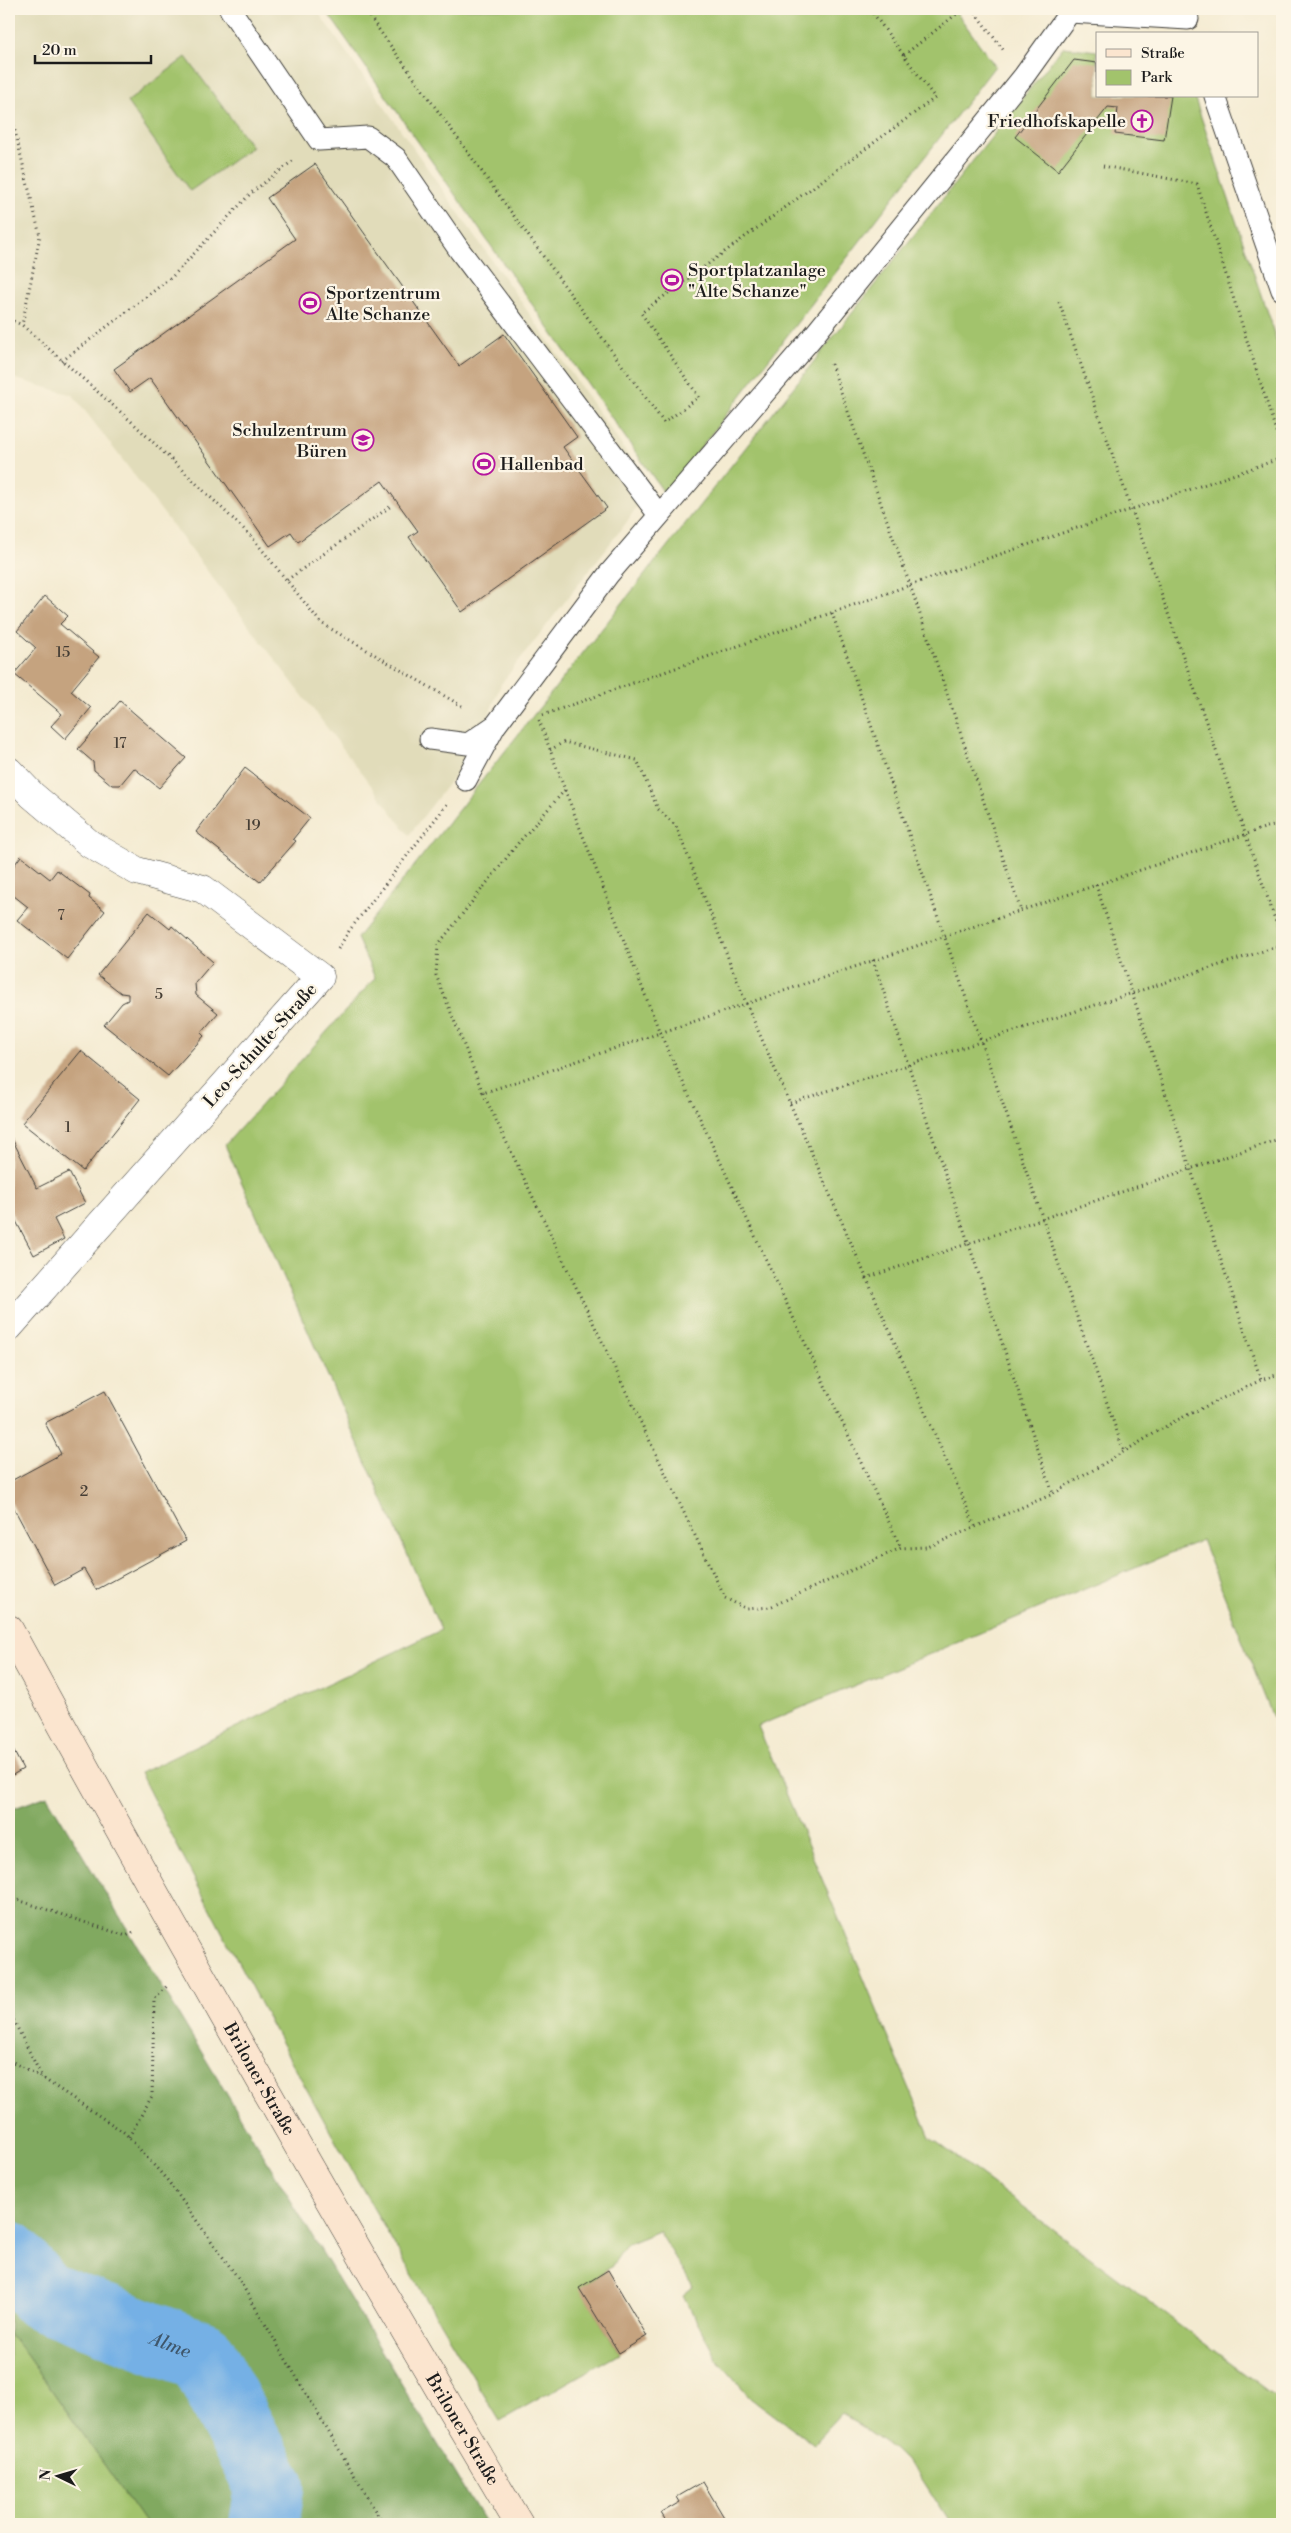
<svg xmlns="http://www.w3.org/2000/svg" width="1291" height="2533" font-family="'Libre Bodoni',serif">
  <rect width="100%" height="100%" fill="#fcf5e5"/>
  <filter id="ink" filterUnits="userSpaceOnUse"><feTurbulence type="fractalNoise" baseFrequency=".02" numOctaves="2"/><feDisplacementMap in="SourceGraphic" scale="10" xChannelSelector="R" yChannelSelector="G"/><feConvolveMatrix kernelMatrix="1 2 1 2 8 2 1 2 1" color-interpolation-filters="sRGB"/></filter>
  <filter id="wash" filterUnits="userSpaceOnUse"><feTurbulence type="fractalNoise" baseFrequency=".0096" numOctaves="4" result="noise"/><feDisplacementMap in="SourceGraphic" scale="20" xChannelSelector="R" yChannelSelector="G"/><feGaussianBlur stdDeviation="1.12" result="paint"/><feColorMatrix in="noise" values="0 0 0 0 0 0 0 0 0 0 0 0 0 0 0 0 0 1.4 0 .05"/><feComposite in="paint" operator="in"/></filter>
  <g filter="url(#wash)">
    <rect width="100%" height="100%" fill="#f4ebd1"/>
    <!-- built -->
    <path fill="#e1dcba" d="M9,9H316L650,486L626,523L501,684L475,749L409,835L73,395L9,377Z"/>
    <!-- green -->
    <g fill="#a2c36c" stroke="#5f7044">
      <path d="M325,9H954L995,66L665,494Z"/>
      <path d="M1063,47L1097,51V96H1194L1282,357V1740L1202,1540L758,1726L930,2137L1277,2398L1282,2396V2524H951L918,2473L893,2449L842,2413L813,2444L751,2398L716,2358L683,2295L693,2287L659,2231L627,2244L611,2267L580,2288L619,2353L500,2421C370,2211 252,1994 140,1773L441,1630L225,1145L375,978L357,938Z"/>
      <path d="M186,57L252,147L190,191L127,102Z"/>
      <path d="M9,2334L27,2355L146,2524H9Z"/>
    </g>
    <!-- forest -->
    <path fill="#81a960" stroke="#4e623e" d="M47,1796L486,2524H146L27,2355L9,2334V1810Z"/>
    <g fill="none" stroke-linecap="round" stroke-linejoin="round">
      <!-- river -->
      <path stroke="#74b0e5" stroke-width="70" id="s1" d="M9,2256L43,2296L202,2356L270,2487L264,2524"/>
    </g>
    <g id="blocks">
      <!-- building -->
      <g fill="#c5a37f">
        <path d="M1074,60L1097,63V96H1171L1164,140L1115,134L1118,108L1108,107L1058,171L1015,137Z"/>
        <path d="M315,164L459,366L504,334L577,437L563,447L607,508L462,612L409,537L418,531L382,481L298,542L291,532L270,546L150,378L130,392L114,369L295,239L267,198Z"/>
        <path d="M45,596L68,616L60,624L99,657L71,691L91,708L65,739L51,726L62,714L14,674L36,648L17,631Z"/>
        <path d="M120,701L186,758L159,788L134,768L120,785H112L94,770L93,762L78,749Z"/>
        <path d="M245,768L310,818L293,839L296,841L260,882L196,832Z"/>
        <path d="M21,856L50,879L57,870L90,895L89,898L105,911L67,959L17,920L28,907L9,892V872Z"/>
        <path d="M149,912L170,929L172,926L213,962L195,983L196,995L218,1013L201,1033L204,1036L168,1076L104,1025L122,1003L128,1000V994L121,993L98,975Z"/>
        <path d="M81,1051L140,1099L83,1171L22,1123Z"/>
        <path d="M9,1133L37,1188L69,1172L85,1203L54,1219L64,1239L34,1255L9,1208Z"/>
        <path d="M105,1391L186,1541L96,1590L84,1569L55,1585L9,1499V1482L61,1454L45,1423Z"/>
        <path d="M9,1742L23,1769L9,1777Z"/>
        <path d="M608,2270L647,2336L619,2353L579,2288Z"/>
        <path d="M703,2482L728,2524H668L661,2513L680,2502L677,2497Z"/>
      </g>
    </g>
  </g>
  <g filter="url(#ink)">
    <use href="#blocks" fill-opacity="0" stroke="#3c3b37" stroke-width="1"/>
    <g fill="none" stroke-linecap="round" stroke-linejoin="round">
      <!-- service casing -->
      <g stroke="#3c3b37" stroke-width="23">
        <g id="service">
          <path d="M230,9L319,140L368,137L396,158L460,251L659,515"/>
          <path d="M1065,9L1070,12L1188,19"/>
          <path d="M1215,96L1282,290"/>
          <path d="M430,739L468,744L493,727"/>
          <path d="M466,780L495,726L608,575L811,339L1024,76L1072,9"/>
        </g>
      </g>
      <!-- minor casing -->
      <g stroke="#3c3b37" stroke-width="29">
        <path id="minor" d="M9,771L32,795L90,844L137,871L203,889L320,977L9,1327"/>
      </g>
      <!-- secondary casing -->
      <g stroke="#3c3b37" stroke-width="29">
        <g id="secondary">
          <path id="s2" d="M9,1629C173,1930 343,2229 519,2524"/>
        </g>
      </g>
      <!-- path -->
      <g stroke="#3c3b37" stroke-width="3" stroke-dasharray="1 4" stroke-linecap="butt">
        <path d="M364,9L664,423L699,397L641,313L935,98L870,9"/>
        <path d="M972,9L1005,52"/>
        <path d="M904,55L963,9"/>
        <path d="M9,106L40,236L22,325"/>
        <path d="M1103,166L1197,184L1282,450"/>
        <path d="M1059,302L1282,939"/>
        <path d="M9,319L22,325L133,423L251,536L321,623L465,708"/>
        <path d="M62,361L172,277L251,193L295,159"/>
        <path d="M831,364L910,585L1021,911"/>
        <path d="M287,580L391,506"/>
        <path d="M832,613L1124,1452"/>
        <path d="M543,715L910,585L1282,458"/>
        <path d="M539,720L565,790L519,842L438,945L436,975L483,1093L1282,822"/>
        <path d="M550,750L564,742L637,760L658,809L676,826L746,1003L975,1526"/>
        <path d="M565,790L660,1033L901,1548"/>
        <path d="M1096,885L1261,1380"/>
        <path d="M338,949L349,931L447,804"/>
        <path d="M873,960L1053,1494"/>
        <path d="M483,1093L725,1598L747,1609L770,1607L901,1548L928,1547L1053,1494L1175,1421L1261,1380L1282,1373"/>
        <path d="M790,1103L1282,945"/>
        <path d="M866,1278L1282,1138"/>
        <path d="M9,1897L126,1936L136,1931"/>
        <path d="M9,2011L41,2075"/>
        <path d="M9,2060L41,2077L125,2133L168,2181L238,2278L383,2524"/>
        <path d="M129,2137L152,2096L154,2000L167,1986"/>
      </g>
      <!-- service -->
      <use href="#service" stroke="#fff" stroke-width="21"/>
      <!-- minor -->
      <use href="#minor" stroke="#fff" stroke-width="28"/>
      <!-- secondary -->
      <use href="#secondary" stroke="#fbe5cf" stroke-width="28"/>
    </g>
  </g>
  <!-- icons -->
  <defs>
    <g id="church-ring" transform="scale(1.125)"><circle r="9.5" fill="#fcf5e5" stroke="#b5179e" stroke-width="1.5"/><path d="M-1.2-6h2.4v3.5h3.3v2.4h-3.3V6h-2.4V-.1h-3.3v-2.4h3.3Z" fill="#b5179e"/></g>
    <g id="stadium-ring" transform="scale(1.125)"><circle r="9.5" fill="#fcf5e5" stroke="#b5179e" stroke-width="1.5"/><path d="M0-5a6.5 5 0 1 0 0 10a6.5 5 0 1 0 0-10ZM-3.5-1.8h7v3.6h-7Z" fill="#b5179e"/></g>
    <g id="school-ring" transform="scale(1.125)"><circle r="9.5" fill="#fcf5e5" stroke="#b5179e" stroke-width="1.5"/><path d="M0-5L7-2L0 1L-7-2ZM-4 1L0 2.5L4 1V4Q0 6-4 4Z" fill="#b5179e"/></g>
  </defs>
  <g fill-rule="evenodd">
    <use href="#church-ring" x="1142" y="121"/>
    <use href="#stadium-ring" x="672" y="280"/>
    <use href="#stadium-ring" x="310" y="303"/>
    <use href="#school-ring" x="363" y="440"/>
    <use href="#stadium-ring" x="484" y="464"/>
  </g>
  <g text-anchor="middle" stroke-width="4.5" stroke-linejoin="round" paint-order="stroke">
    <!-- number labels -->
    <g font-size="15" fill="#463e35">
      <text x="63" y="657">15</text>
      <text x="120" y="748">17</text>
      <text x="253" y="830">19</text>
      <text x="61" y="920">7</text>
      <text x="159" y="999">5</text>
      <text x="68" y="1132">1</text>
      <text x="84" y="1496">2</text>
    </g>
    <!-- poi labels -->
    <g font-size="18" fill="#1c1c1c" stroke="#fcf5e5" text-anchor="start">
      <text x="1126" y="127" text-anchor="end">Friedhofskapelle</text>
      <text x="688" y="276">Sportplatzanlage<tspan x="688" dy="21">"Alte Schanze"</tspan></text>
      <text x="326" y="299">Sportzentrum<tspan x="326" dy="21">Alte Schanze</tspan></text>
      <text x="347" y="436" text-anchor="end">Schulzentrum<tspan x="347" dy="21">Büren</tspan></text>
      <text x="500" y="470">Hallenbad</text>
    </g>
    <!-- street labels -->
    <g font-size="18" fill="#1c1c1c" stroke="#fcf5e5">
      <text transform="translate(260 1045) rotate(-48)" y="6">Leo-Schulte-Straße</text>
      <text dy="6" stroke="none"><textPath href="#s2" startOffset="515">Briloner Straße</textPath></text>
      <text dy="6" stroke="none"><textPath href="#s2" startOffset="920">Briloner Straße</textPath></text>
    </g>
    <!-- water labels -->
    <g font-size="19" font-style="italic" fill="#3f576c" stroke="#fcf5e5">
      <text dy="7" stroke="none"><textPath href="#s1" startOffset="189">Alme</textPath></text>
    </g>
  </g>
  <!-- margin -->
  <rect width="1291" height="2533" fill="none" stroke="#fcf5e5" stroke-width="30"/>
  <!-- legend -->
  <rect x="1096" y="32" width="162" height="65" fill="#fcf5e5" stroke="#a29e95"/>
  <rect x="1106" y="49" width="25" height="8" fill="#fbe5cf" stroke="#a29e95"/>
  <text x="1141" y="58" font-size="15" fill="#1c1c1c">Straße</text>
  <rect x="1106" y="70" width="25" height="15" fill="#a2c36c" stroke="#a29e95"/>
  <text x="1141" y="82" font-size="15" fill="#1c1c1c">Park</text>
  <!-- north arrow -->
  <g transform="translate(58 2476) rotate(275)" stroke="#fcf5e5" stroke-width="4" paint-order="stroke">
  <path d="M0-4L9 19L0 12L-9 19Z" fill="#1c1c1c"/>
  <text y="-8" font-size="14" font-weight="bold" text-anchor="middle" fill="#1c1c1c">N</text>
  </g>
  <!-- scale -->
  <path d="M35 55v8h116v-8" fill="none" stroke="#1c1c1c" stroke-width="2.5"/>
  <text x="42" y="55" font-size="15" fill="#1c1c1c" stroke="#fcf5e5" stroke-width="4" paint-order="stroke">20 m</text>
</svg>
